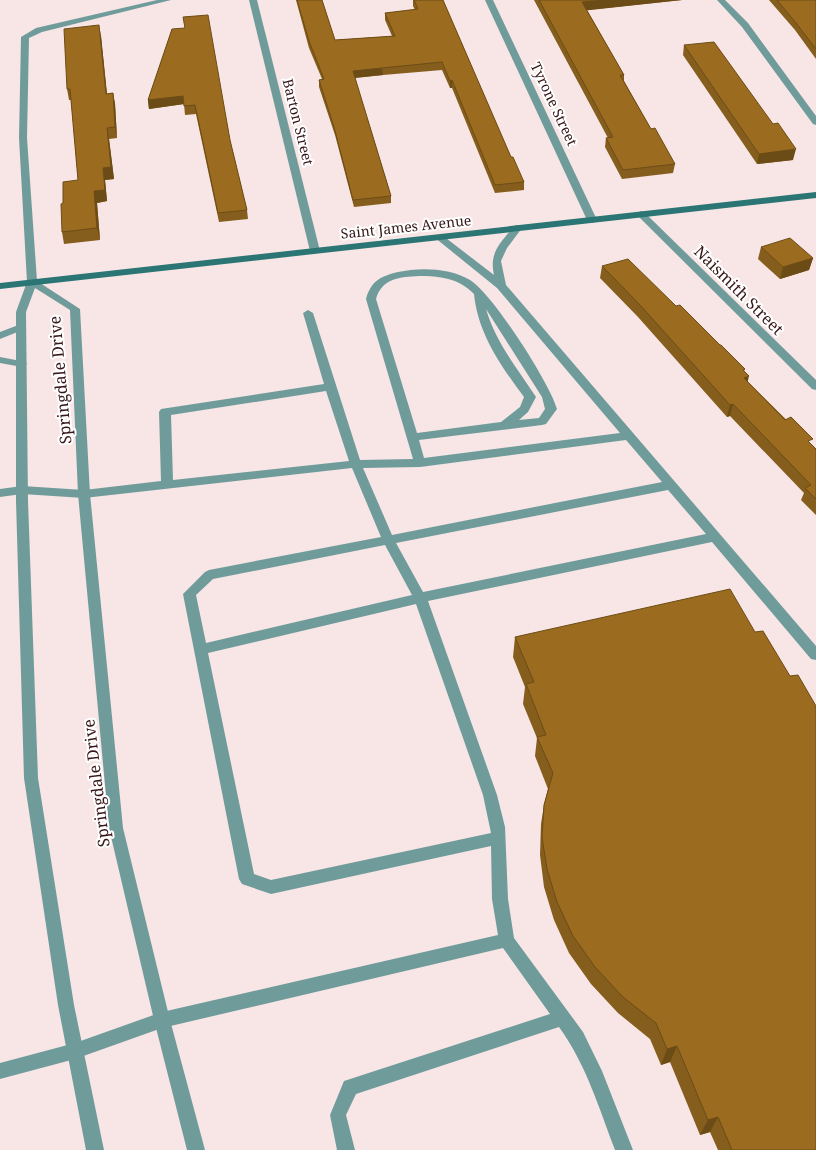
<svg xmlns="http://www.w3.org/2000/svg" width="816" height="1150" font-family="'Noto Serif',serif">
  <rect width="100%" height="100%" fill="#f8e5e5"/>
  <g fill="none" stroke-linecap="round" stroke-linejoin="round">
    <!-- lane -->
    <g fill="#6f9c9b" fill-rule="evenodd">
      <path d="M517,225L522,228L507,248L501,261L506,285L816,646V660L811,659L712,542L428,601L497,795L505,827L508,899L514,938L583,1032L602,1071L633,1150H615C599,1108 586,1064 559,1027L356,1094L346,1115L355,1150H337L330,1115L344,1081L550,1014L503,948L162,1028L75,1059L0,1079V1063L75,1043L162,1012L498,935L492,899L491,846L271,894L242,884L239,879L183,594L205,572L209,570L381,537L352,468L84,498L22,494L0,497V489L22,486L84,490L161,481L159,412L161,409L324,384L303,313L308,310L313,313L360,460L413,459L366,299C371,281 381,276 398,272C420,267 451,268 470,280C492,293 550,383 557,409L546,424L542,425L419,440L424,458L620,433L497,288L434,237L436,235H442L494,275C489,252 500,244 514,226ZM419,276C439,276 459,278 474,294C478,334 501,366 524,397L520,407L501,422L417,433L376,299C382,278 400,277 419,276ZM486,309L542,397L545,409L539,418L519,420L528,412L536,397C517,368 496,343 486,309ZM326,391L349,461L173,480L171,415ZM626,440L662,482L392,535L363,468L420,467ZM668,490L706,534L423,592L396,543ZM385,545L412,595L206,643L196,595L213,579ZM416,604L483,795L491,833L271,880L254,874L208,653Z"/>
      <path d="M21,324L26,327L25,329L0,339V332Z"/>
      <path d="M0,357L26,362L27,364L22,367L0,363Z"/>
    </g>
    <!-- street -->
    <g fill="#6f9c9b" fill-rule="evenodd">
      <path d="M157,0H171L42,32L29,38L27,138L37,281L80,309L90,494L123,828L170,1020L205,1150H187L154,1020L109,828L78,494L70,310L35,288L26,312L28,501L38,778L74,1005L104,1150H86L58,1005L24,778L16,501V312L27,282L19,138L21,37L36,28Z"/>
      <path d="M249,0H257L320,251L318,253H312L310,251Z"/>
      <path d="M485,0H493L597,220L595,222L592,223L587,220Z"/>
      <path d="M717,0H725L748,23L816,116V125L813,124L742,27Z"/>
      <path d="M641,211L644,212L816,380V390L812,389L638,216L636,214Z"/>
    </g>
    <!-- secondary -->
    <path fill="#2b7575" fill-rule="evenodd" d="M816,192V198L0,289V283Z"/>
  </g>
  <!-- wall -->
  <g fill="#855d1c">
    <path d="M296,0H322L335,40L392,36L385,20V13L415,10L413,6V0H443L511,157L524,182V190L495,193L452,88H450L442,70L383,75L355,78L391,196V203L354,207L335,135L319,87V80L322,79L309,48Z"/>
    <path d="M534,0H682L587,10L624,75V81L651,129L675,164L673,173L622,179L605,147L606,138H608Z"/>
    <path d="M769,0H816V59L795,30Z"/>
    <path d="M172,29L230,140L247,210L248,219L219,222L196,114L185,115L184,104L149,109L148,100Z"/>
    <path d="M101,36L107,94L113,93L115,104L117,138L109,139L114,179L105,180L107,201L97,203L100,240L64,244L62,232L63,203L78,180L71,100H69L67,89Z"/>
    <path d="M684,45L773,124L793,160L757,164L683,55Z"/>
    <path d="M761,247L813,258L809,270L780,279L758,259Z"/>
    <path d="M602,266L676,306L745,369L744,371L748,382L816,449V515L801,500L804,493L730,416L727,417L638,317L600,278Z"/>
    <path d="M515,637L816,1150H718L710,1132L700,1135L670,1062L661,1065L650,1039L618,1013L591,984L569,953L554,920L544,887L540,855L541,824L544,805L548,789L535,756L537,738L523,704L525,687L513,657Z"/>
  </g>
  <!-- shaded-wall -->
  <g fill="#6c4c16">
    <path d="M606,0H682L581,11L582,2Z"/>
    <path d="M99,25L101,36L108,105L106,94Z"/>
    <path d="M382,68L383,75L353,78V71Z"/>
    <path d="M452,80V88H450V81Z"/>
    <path d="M113,93L115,104L117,138L115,127Z"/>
    <path d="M183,96L184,104L149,109L148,100Z"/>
    <path d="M107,128L109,139L114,179L105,180L107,201L97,203L100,240L97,228L94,191L103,168Z"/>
    <path d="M796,149L793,160L757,164L759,154Z"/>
    <path d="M813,258L809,270L780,279L783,267Z"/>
    <path d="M749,376L746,388L744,378Z"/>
    <path d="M733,404L730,416L727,417L730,405Z"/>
    <path d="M677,1046L670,1062L661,1065L667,1049Z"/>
    <path d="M718,1117L710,1132L700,1135L708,1120Z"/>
  </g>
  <!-- building -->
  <g fill="#9b6c20" stroke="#6c4c16">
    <path d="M297,0H322L335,40L395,36L385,13L418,9L414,0H443L511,157H513L524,182L495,185L452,80L450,81L442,62L382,68L353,71L391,196L353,200L334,127L319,80L324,79L309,41Z"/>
    <path d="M539,0H606L582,2L624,75H620L651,129L655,128L675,164L623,170L606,138L613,137Z"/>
    <path d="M777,0H816V49L796,23Z"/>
    <path d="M208,15L230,140L247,210L218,213L195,105L184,106L183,96L148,100L172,29L185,28L183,17Z"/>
    <path d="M99,25L106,94L113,93L115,127L107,128L111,167L103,168L105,190L94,191L97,228L62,232L61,204L63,203V182L78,180L70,89H67L64,29Z"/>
    <path d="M714,42L773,124L778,123L796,149L759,154L684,45Z"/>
    <path d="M790,238L813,258L783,267L761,247Z"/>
    <path d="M628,259L676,306L680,305L720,345H721L745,369L743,370L749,376L744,378L785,420L791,417L813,439L808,441L816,449V499L805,488L811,485L733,404L730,405L640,305L602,266Z"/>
    <path d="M730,589L755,632L763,631L790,676L798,675L816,706V1150H732L718,1117L708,1120L677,1046L667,1049L656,1023L623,997L595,967L573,936L557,902L547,869L542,837L544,805L553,773L537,737L546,735L526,684L534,682L515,637Z"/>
  </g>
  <g text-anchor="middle" stroke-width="4" stroke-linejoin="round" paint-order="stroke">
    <!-- far-street labels -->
    <g font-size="14" fill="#371619" stroke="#fff">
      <text transform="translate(554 104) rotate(65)" y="5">Tyrone Street</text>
      <text transform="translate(298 122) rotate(76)" y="5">Barton Street</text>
      <text transform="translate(406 227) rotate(-6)" y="5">Saint James Avenue</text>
    </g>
    <!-- street labels -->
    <g font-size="16" fill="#371619" stroke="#fff">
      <text transform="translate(739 290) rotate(45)" y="6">Naismith Street</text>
      <text transform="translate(60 380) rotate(-95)" y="6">Springdale Drive</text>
      <text transform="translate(96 783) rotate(-97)" y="6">Springdale Drive</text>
    </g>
  </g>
</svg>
